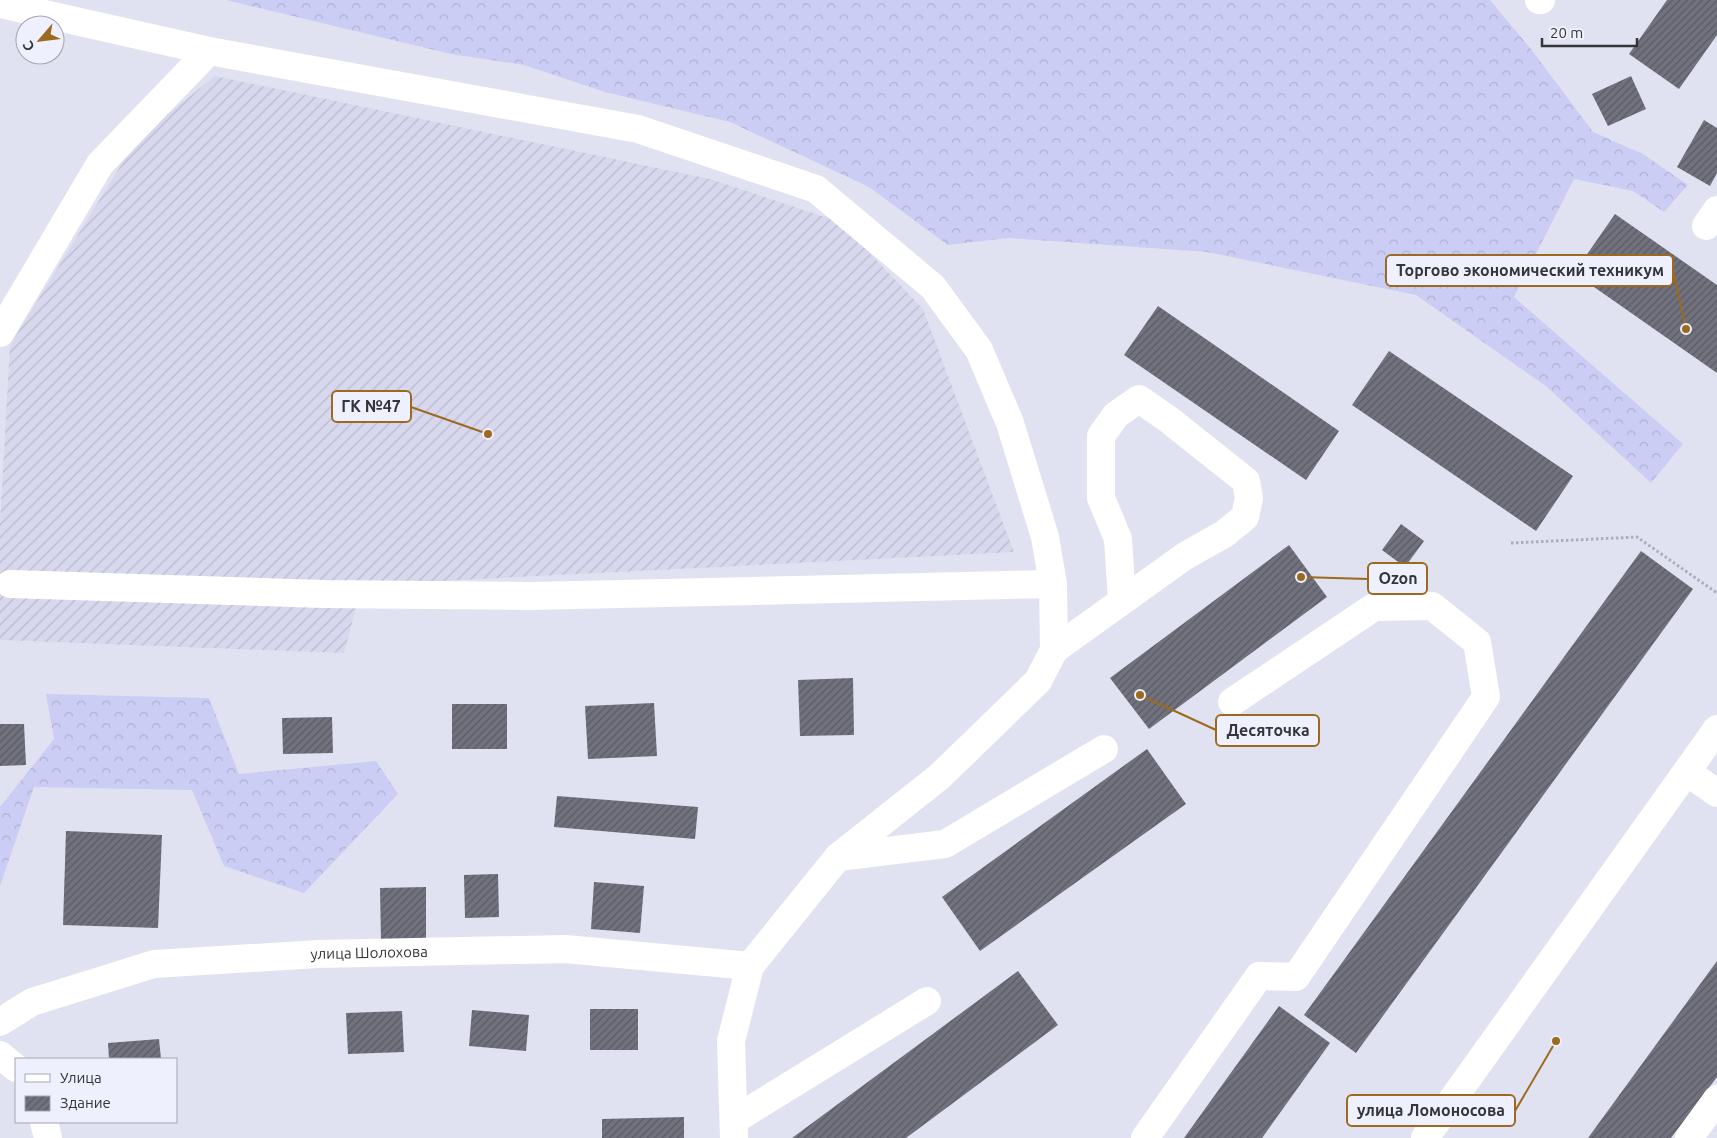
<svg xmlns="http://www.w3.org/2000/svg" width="1717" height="1138" font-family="Ubuntu,sans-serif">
  <defs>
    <pattern id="industrial-furrows" width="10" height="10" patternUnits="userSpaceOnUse" patternTransform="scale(1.25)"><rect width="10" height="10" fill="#d7d8ee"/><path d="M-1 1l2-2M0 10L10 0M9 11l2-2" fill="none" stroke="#b9bacd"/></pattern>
    <pattern id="forest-crowns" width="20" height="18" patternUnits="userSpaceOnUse" patternTransform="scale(1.25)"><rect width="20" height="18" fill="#cbcdf4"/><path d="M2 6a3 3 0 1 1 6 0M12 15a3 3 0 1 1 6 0" fill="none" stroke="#afb1d2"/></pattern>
    <pattern id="building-hatch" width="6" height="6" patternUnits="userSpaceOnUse" patternTransform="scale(1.25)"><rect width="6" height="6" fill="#71727e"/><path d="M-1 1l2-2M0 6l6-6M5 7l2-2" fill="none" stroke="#595a63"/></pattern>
  </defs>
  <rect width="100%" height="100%" fill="#e1e2f1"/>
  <!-- industrial -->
  <path fill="url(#industrial-furrows)" d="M215,76L710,179L840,222L923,309L1014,552L362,585L344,653L0,640V523L10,345L137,139Z"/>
  <!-- forest -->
  <g fill="url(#forest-crowns)">
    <path d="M226,0H1490L1531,49L1593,132L1643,154L1688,185L1664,212L1633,191L1574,179L1514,297L1683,444L1651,483L1547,387L1416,295L1207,252L1009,238L948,245L869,187L730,122L605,92L524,65L451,54Z"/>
    <path d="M46,694L209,698L239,774L376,761L398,794L304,893L224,866L192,790L34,787L0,886V807L54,739Z"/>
  </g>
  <!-- building -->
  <g fill="url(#building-hatch)">
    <path d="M1667,0H1717V35L1679,89L1629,54Z"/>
    <path d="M1631,76L1646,109L1608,126L1592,94Z"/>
    <path d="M1704,120L1717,128V173L1710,186L1677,167Z"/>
    <path d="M1615,214L1717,285V373L1574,273Z"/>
    <path d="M1158,306L1339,431L1306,480L1124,355Z"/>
    <path d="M1389,351L1573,476L1536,531L1352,405Z"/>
    <path d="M1401,524L1424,541L1405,567L1382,550Z"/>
    <path d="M1289,545L1327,597L1149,729L1110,678Z"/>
    <path d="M1641,551L1693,589L1356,1053L1304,1015Z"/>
    <path d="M853,678L854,735L800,736L798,680Z"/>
    <path d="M654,703L657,756L588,759L585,706Z"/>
    <rect x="452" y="704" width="55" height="45"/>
    <path d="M332,717L333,753L283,754L282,718Z"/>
    <path d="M0,724H24L26,765L0,766Z"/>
    <path d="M1147,749L1186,804L980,951L942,897Z"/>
    <path d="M557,796L698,807L695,839L554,827Z"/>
    <path d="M66,831L162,835L158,928L63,925Z"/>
    <path d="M498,874L499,917L465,918L464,875Z"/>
    <path d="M594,882L644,886L640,933L591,929Z"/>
    <path d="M426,887V941H381L380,888Z"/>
    <path d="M1717,961V1077L1671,1138H1588Z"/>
    <path d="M1018,971L1058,1025L906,1138H792Z"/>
    <path d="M1279,1006L1330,1043L1262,1138H1184Z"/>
    <rect x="590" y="1009" width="48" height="41"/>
    <path d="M472,1010L529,1015L526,1051L469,1046Z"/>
    <path d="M402,1011L404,1052L348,1054L346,1013Z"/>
    <path d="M159,1039L161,1059H109L108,1043Z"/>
    <path d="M684,1117V1138H602V1119Z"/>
  </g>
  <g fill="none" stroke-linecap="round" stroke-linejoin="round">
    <!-- path -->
    <path stroke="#adadba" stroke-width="3" stroke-dasharray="2.5 2.5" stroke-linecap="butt" d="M1511,543L1637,537L1717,593"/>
    <!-- minor -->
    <g stroke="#fff" stroke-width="28">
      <path d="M1539,0H1541"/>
      <path d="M0,4L209,51L638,129L816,189L933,287L979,350L1010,423L1045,537L1053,584L1054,650L1038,681L939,777L838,857L750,966L731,1041L734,1138"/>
      <path d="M1706,226L1717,210"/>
      <path d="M0,333L100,164L209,51"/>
      <path d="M10,584L323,594L532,596L1053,584"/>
      <path d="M1054,650L1185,556L1224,534L1245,517L1249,498L1246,481L1168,419L1139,399L1116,415L1101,436V498L1118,539L1122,600"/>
      <path d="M1687,772L1717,793"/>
      <path d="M838,857L945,844L1104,749"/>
      <path id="s1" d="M0,1022L32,1002L154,964L318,954L565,949L750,966"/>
      <path d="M0,1055L16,1068"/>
      <path d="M734,1120L927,1001"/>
      <path d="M44,1122L48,1138"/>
      <path d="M1145,1138L1259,976L1296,977L1486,697L1477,642L1432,606L1374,607L1232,702"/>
      <path d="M1425,1138L1717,729"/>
      <path d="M1689,1138L1717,1099"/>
    </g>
  </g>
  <g text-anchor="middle" stroke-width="5" stroke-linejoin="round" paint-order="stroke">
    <!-- street labels -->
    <g font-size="15" fill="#34343a" stroke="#eef0fe">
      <text dy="5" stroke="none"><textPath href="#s1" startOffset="381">улица Шолохова</textPath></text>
    </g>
  </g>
  <!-- callouts -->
  <path fill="none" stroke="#9c6a1e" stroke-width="2" d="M1686 329L1673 270M488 434L411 407M1301 577L1368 579M1140 695L1216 730M1556 1041L1515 1111"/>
  <g fill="#9c6a1e" stroke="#eef0fe" stroke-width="2">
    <circle cx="1686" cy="329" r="5"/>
    <circle cx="488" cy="434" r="5"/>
    <circle cx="1301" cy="577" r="5"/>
    <circle cx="1140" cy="695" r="5"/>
    <circle cx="1556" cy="1041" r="5"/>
  </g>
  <g fill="#eef0fe" stroke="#9c6a1e" stroke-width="2">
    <rect x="1386" y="255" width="287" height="31" rx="5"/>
    <rect x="332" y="391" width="79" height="31" rx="5"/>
    <rect x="1368" y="563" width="59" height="31" rx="5"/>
    <rect x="1216" y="715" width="103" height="31" rx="5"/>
    <rect x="1347" y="1095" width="168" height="31" rx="5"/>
  </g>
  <g font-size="16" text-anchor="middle" font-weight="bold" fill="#34343a">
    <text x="1530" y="276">Торгово экономический техникум</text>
    <text x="371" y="412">ГК №47</text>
    <text x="1398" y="584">Ozon</text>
    <text x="1268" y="736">Десяточка</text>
    <text x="1431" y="1116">улица Ломоносова</text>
  </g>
  <!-- legend -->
  <rect x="15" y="1058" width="162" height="65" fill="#eef0fe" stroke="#a4a5b0"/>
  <rect x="25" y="1074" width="25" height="8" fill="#ffffff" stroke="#a4a5b0"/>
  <text x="60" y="1083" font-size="15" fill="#34343a">Улица</text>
  <rect x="25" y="1096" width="25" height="15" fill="url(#building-hatch)" stroke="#a4a5b0"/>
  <text x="60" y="1108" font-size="15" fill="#34343a">Здание</text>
  <!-- north arrow -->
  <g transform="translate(40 40) rotate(242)"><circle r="24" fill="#eef0fe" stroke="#a4a5b0"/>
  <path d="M0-4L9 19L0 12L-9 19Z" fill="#9c6a1e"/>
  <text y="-8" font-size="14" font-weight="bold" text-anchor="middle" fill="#34343a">С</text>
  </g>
  <!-- scale -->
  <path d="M1542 38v8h95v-8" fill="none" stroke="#34343a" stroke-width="2.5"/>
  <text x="1550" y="38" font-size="15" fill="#34343a" stroke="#eef0fe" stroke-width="4" paint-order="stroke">20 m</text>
</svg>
